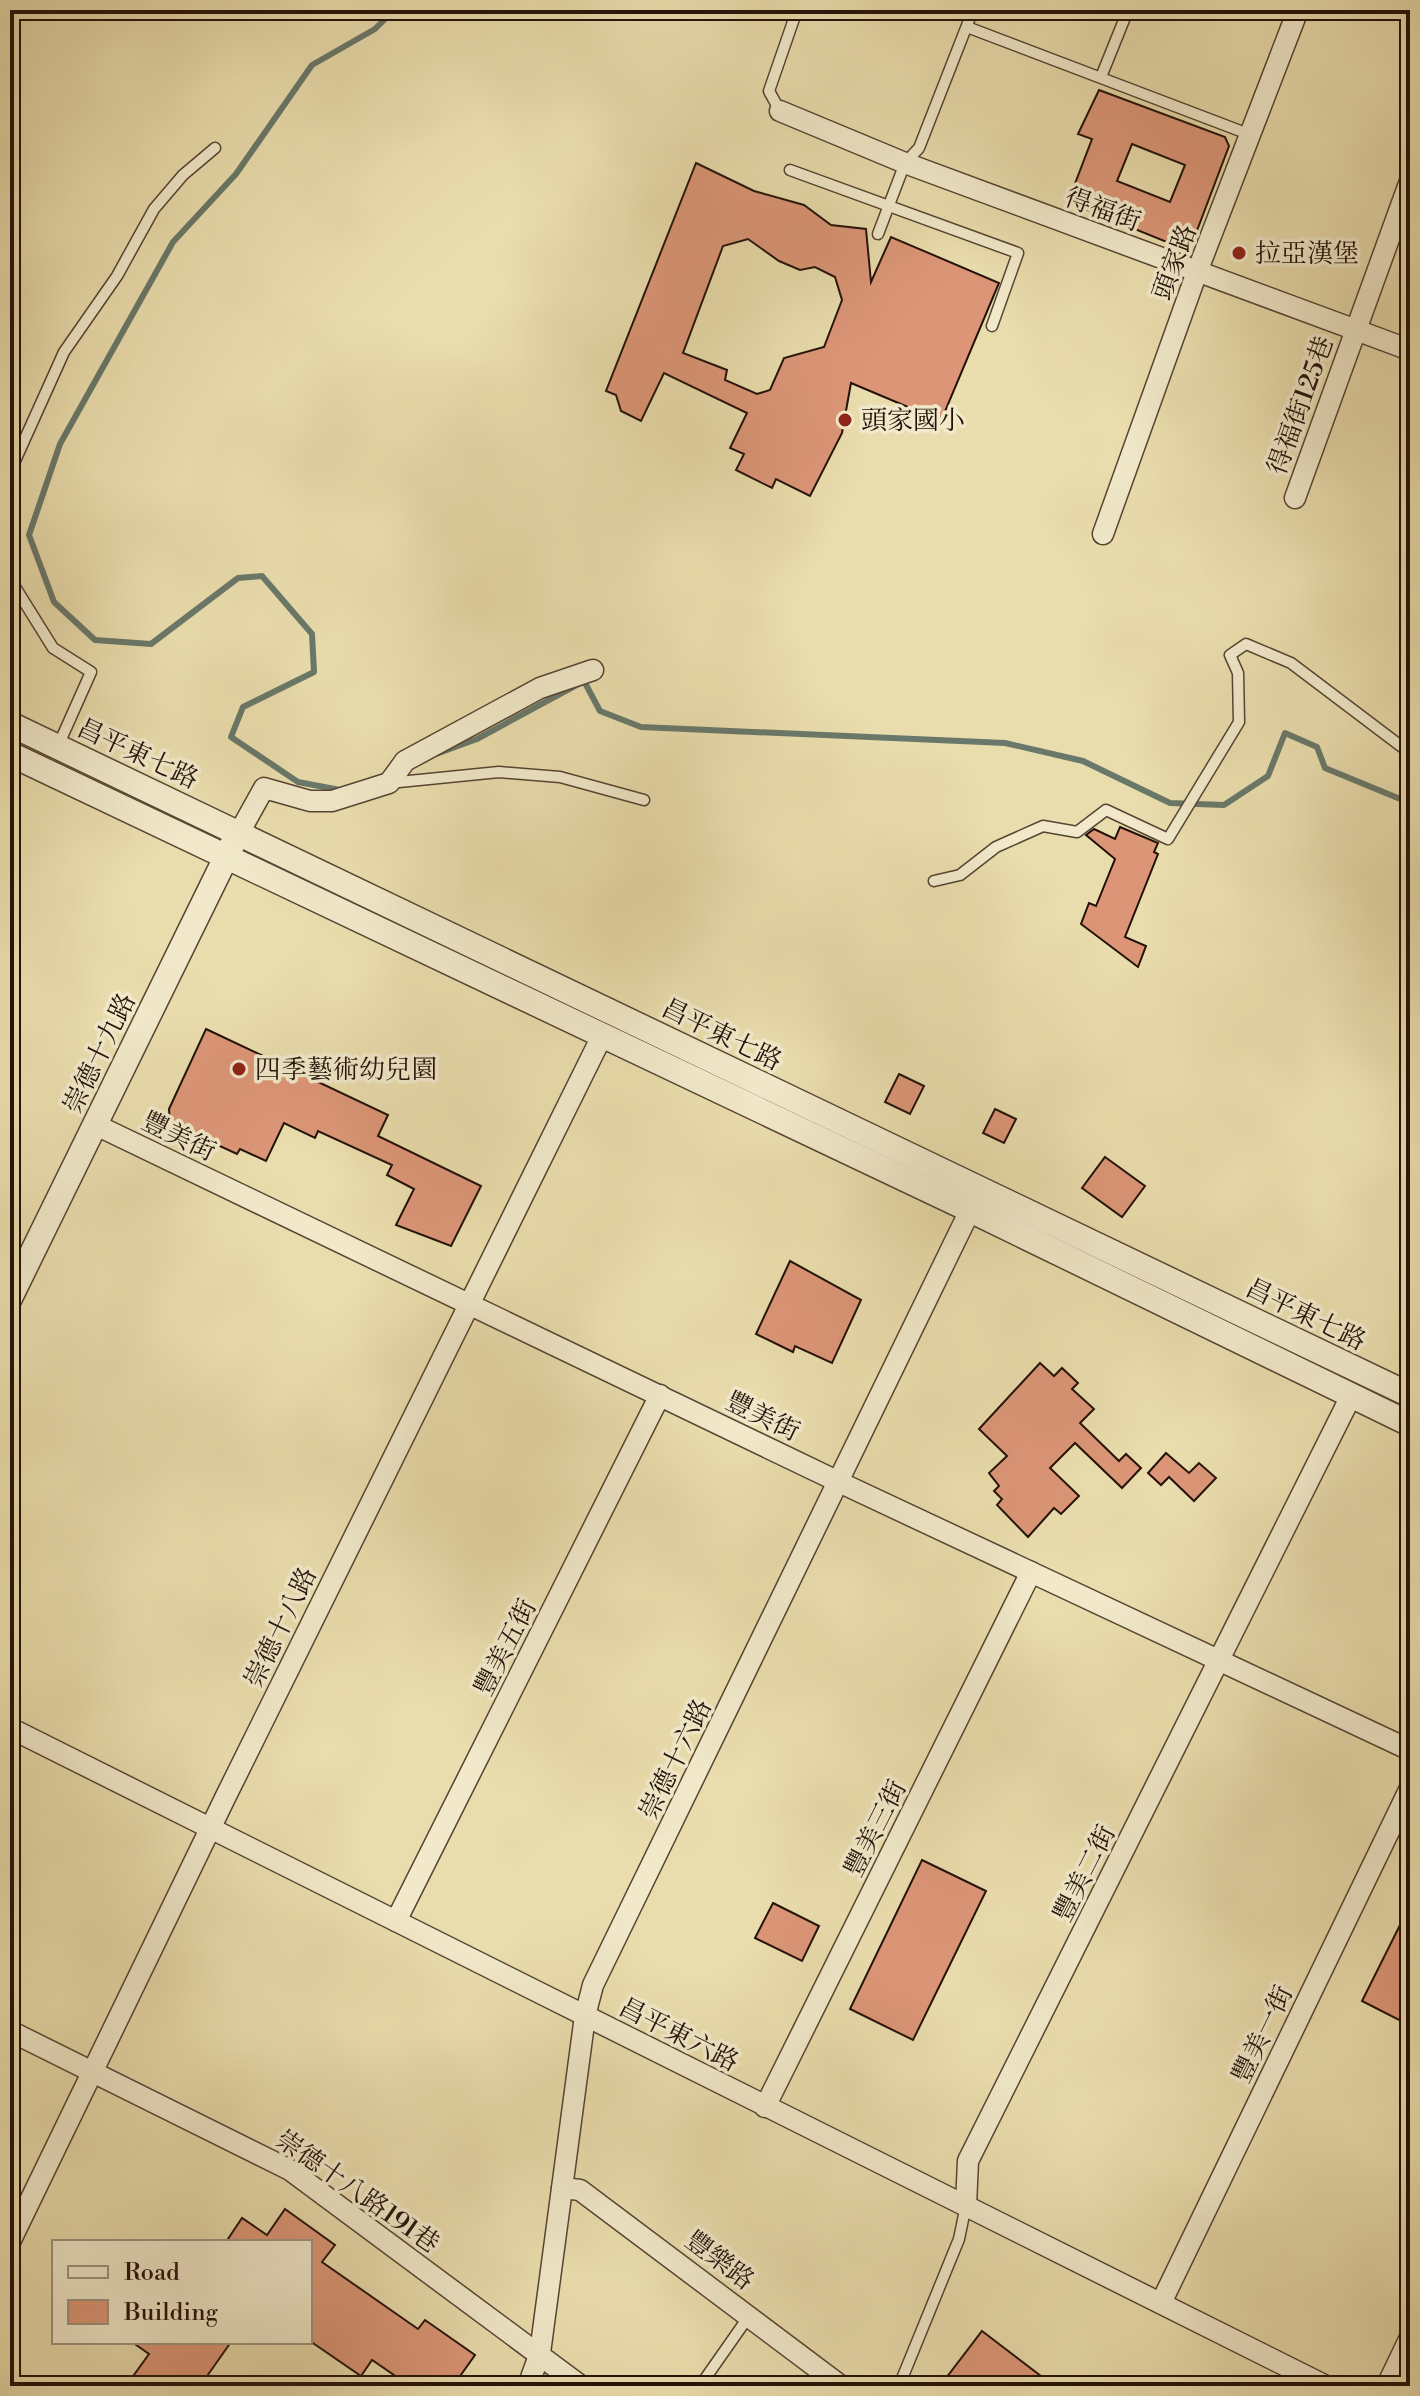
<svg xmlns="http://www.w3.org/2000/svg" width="1420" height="2396" font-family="'Libre Bodoni','Noto Serif TC',serif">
  <rect width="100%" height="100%" fill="#eaddad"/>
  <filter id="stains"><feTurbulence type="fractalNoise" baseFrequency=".0025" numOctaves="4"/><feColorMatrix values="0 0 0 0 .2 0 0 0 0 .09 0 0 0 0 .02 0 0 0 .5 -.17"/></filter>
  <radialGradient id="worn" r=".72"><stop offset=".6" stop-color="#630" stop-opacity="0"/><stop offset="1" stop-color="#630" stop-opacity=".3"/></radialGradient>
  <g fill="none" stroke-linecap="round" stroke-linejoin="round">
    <!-- stream -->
    <g stroke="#69786a" stroke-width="6">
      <path d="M436,754L477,739L584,681L600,711L641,727L1005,743L1083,761L1170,803L1224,805L1268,776L1285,733L1317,747L1325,768L1410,803"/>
      <path d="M340,790L298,782L231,737L243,707L314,672L312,634L262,576L238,578L151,644L95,640L54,602L29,535L60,444L173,242L236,174L312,65L375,29L394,10"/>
    </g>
  </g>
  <!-- building -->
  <g fill="#dc9677" stroke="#231109" stroke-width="2" fill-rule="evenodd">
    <path d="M1099,90L1225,137L1229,146L1193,241L1179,247L1068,202L1092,139L1078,134ZM1132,144L1185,165L1170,202L1117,181Z"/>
    <path d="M696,163L754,191L804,205L831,225L866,229L871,282L891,237L999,283L941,421L851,383L842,433L810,496L776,479L772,488L736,470L744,454L730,448L747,413L664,373L641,421L621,411L616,395L606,391ZM748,239L779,261L800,270L815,267L835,277L842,300L824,347L784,358L770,390L757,394L725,380L727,370L683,353L723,246Z"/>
    <path d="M1120,827L1158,843L1154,852L1158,854L1125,937L1146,946L1138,967L1081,924L1089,903L1096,906L1115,859L1086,835L1094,829L1115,839Z"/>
    <path d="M206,1029L388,1115L378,1136L481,1186L451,1246L396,1225L414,1189L387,1175L392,1165L318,1131L315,1138L284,1123L266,1161L240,1149L237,1154L170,1123L169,1109Z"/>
    <path d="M899,1074L924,1086L910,1114L885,1102Z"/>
    <path d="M995,1109L1016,1119L1004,1143L983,1133Z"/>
    <path d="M1105,1157L1145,1186L1122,1217L1082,1188Z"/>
    <path d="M790,1261L861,1300L832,1363L795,1346L793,1352L756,1334Z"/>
    <path d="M1040,1363L1054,1376L1062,1368L1078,1383L1072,1389L1094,1409L1080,1423L1119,1461L1126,1454L1141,1468L1122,1488L1075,1443L1050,1468L1079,1496L1061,1514L1054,1508L1028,1537L997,1505L1002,1499L994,1491L999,1486L989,1473L1007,1456L979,1429Z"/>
    <path d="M1166,1453L1189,1473L1199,1463L1216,1478L1194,1501L1169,1477L1161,1485L1148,1473Z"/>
    <path d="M922,1860L986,1891L913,2040L850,2009Z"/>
    <path d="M773,1903L819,1926L802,1961L755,1938Z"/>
    <path d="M1410,1905V2009L1403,2022L1362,2001Z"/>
    <path d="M285,2209L335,2245L322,2262L418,2329L425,2320L475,2355L453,2386H410L372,2360L361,2376L310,2341V2242H226L242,2218L267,2235Z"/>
    <path d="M982,2331L1054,2386H940Z"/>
    <path d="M132,2342H231L200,2386H126L149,2354Z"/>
  </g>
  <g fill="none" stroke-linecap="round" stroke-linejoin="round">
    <!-- service casing -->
    <g stroke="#554432" stroke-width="13">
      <g id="service">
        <path d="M967,27L1251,135"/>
        <path d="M1101,77L1128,10"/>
        <path d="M780,111L769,91L797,10"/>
        <path d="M790,170L1018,253L992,326"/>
        <path d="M878,234L905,163L919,148L973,10"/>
        <path d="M10,472L64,352L117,276L154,209L183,175L215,148"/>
        <path d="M10,579L53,648L91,672L58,746"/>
        <path d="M389,783L499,772L560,777L644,800"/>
        <path d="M934,881L960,875L996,847L1043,826L1077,832L1106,810L1168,839L1239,722L1238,673L1230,655L1246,644L1291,663L1410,753"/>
        <path d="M700,2386L749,2316"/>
        <path d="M899,2386L959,2239L966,2205"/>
      </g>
    </g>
    <!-- minor casing -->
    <g stroke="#554432" stroke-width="23">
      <g id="minor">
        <path d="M780,111L905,163L1410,350"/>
        <path d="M1295,498L1410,181"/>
        <path d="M1103,534L1197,272L1298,10"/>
        <path d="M239,833L264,788L310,801H332L389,783L405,761L540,688L593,670"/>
        <path d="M96,1125L841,1483L1410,1750"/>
        <path d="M10,1728L1326,2386"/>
        <path d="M396,1921L660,1395"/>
        <path d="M10,2031L290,2170L581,2386"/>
        <path d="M765,2107L1031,1572"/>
        <path d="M562,2188L580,2190L841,2386"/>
        <path d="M966,2205L968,2161L1351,1396"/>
        <path d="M10,2242L225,1798L602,1036"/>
        <path d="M1161,2303L1410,1788"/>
        <path d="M528,2386L540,2353L585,2016L593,1985L977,1196"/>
      </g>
    </g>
    <!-- tertiary casing -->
    <g stroke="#554432" stroke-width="27">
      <g id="tertiary">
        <path d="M10,724L1410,1395"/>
        <path d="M10,754L970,1210L1410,1424"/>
        <path d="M10,1298L232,845"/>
        <path d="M1389,2386L1410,2342"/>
      </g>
    </g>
    <!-- service -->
    <use href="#service" stroke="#f1e9ca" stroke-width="10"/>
    <!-- minor -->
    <use href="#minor" stroke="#f1e9ca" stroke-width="20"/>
    <!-- tertiary -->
    <use href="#tertiary" stroke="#f1e9ca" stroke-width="24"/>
  </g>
  <!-- markers -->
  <g fill="#8f2418" stroke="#f1e9ca" stroke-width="3">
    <circle cx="1239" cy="253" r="8"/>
    <circle cx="845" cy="420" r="8"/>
    <circle cx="239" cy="1069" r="8"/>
  </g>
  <g text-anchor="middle" stroke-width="7" stroke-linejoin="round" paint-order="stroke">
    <!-- street labels -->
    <g font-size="26" fill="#231109" stroke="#f1e9ca">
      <text transform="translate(1103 209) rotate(20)" y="9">得福街</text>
      <text transform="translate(1174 262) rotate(-69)" y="9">頭家路</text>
      <text transform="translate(1300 405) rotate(-70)" y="9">得福街125巷</text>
      <text transform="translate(138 753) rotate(25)" y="9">昌平東七路</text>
      <text transform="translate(722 1034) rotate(26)" y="9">昌平東七路</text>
      <text transform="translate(99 1053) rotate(-64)" y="9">崇德十九路</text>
      <text transform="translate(179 1136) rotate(26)" y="9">豐美街</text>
      <text transform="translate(1306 1314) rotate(26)" y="9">昌平東七路</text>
      <text transform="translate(763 1416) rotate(26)" y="9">豐美街</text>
      <text transform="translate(280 1627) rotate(-64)" y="9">崇德十八路</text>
      <text transform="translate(505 1647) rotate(-63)" y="9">豐美五街</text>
      <text transform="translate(675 1759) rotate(-64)" y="9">崇德十六路</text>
      <text transform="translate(875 1828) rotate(-63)" y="9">豐美三街</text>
      <text transform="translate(1084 1873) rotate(-63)" y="9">豐美二街</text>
      <text transform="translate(679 2034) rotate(27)" y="9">昌平東六路</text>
      <text transform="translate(1262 2034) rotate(-64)" y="9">豐美一街</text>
      <text transform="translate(358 2191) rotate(35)" y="9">崇德十八路191巷</text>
      <text transform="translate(720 2260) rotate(37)" y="9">豐樂路</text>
    </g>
    <!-- poi labels -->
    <g font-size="26" fill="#231109" stroke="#f1e9ca" text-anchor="start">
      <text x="1255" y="262">拉亞漢堡</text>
      <text x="861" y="429">頭家國小</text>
      <text x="255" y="1078">四季藝術幼兒園</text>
    </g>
  </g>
  <!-- margin -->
  <rect width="1420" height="2396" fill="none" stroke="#eaddad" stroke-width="40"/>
  <rect x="12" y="12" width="1396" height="2372" fill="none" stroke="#231109" stroke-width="4"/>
  <rect x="20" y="20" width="1380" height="2356" fill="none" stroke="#231109" stroke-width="2"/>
  <!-- legend -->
  <rect x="52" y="2240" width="260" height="104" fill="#f1e9ca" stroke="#9f937d" stroke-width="2"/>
  <rect x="68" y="2266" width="40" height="12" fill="#f1e9ca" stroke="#9f937d" stroke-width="2"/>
  <text x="124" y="2280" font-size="24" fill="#231109">Road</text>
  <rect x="68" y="2300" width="40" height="24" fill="#dc9677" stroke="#9f937d" stroke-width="2"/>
  <text x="124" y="2320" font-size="24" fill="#231109">Building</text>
  <rect width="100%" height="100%" filter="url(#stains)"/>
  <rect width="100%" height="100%" fill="url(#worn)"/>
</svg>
